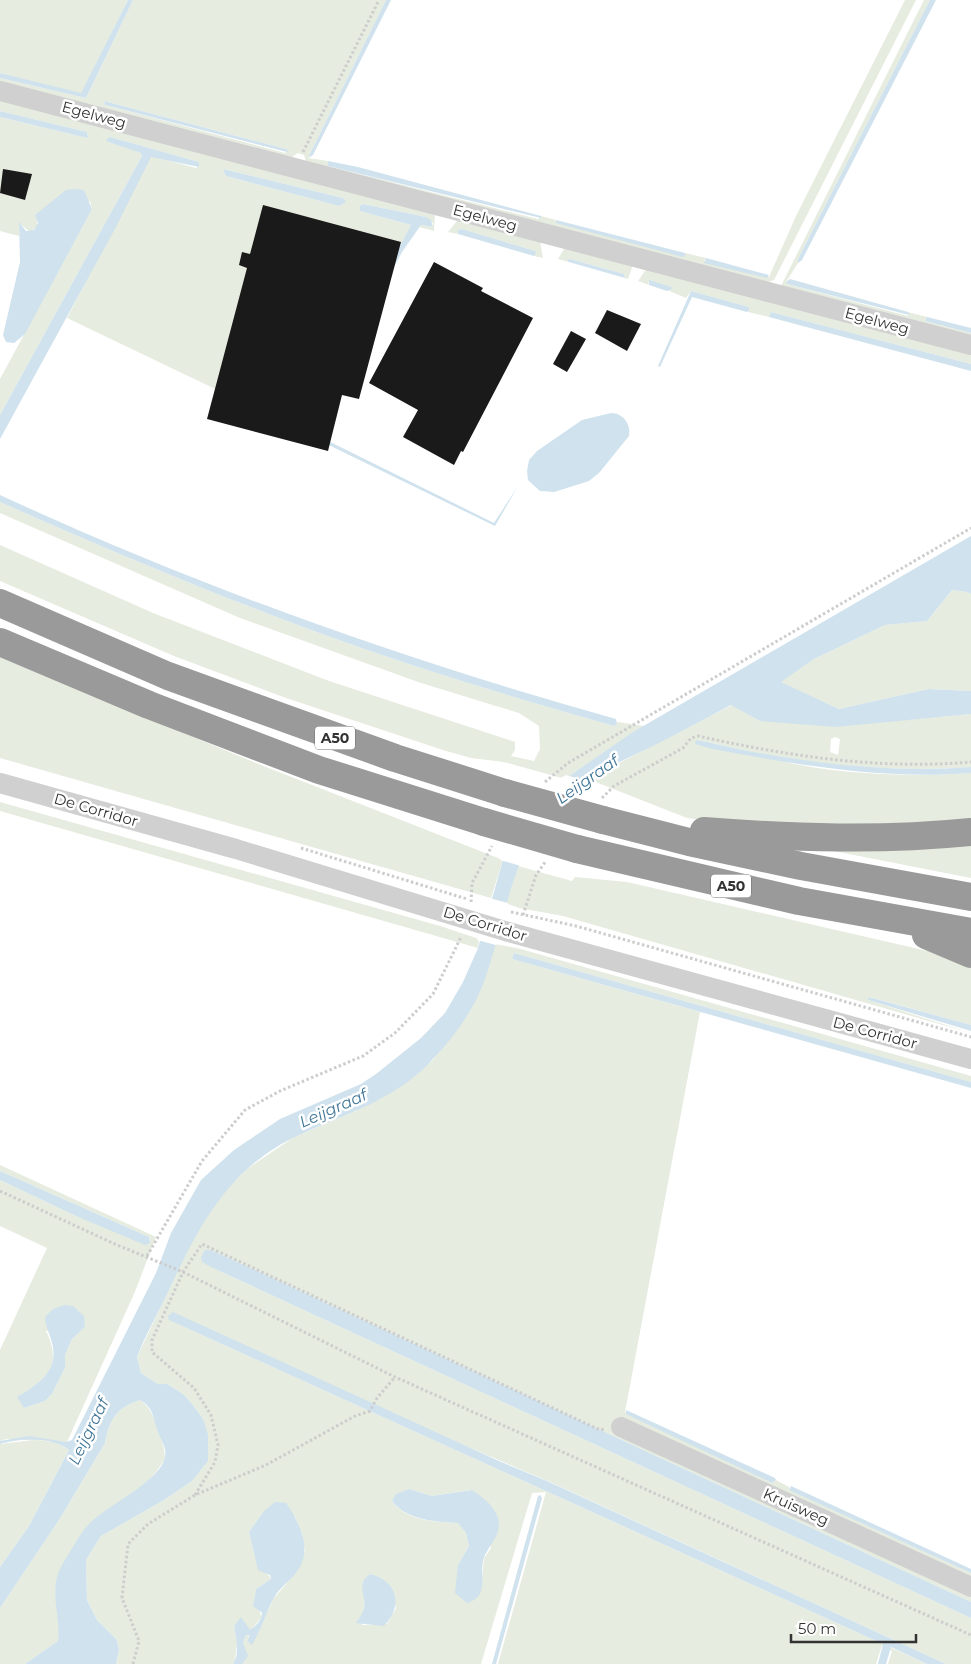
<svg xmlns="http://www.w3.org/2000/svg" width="971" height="1664" font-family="Montserrat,sans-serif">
  <rect width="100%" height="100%" fill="#fff"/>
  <!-- green -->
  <g fill="#e6ecdf" fill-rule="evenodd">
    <path d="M0,0H128L81,94L0,73Z"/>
    <path d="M133,0H386L308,158L328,161V166L538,219L541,216L556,220L555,221L685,256V253L706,258L704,261L769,277L796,216L905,0H916L774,280L760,285L307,166L304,155L298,153L286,161L0,86V78L86,98ZM104,101L282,148L287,150L285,153L105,105Z"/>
    <path d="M924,0H930L798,259V263L786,282L787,284L908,316V312L927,317L925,321L971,333V341L781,286Z"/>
    <path d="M0,95L435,211L434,231L419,227L421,225L433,227V223L426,217L363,204L360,206V211L411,225L303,431L67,318L151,156L196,168L199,166V162L110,137L108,142L142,153V156L0,415V379L92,209L90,201L37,218V227L30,232L19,223V236L0,231V117L87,138L88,136L87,132L0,111ZM223,169L343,198L344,203L339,206L226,176Z"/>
    <path d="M461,216L539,236L543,258L534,256L535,251L462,229L458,230V234L448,232Z"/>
    <path d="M567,244L634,262L628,279L625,278L624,274L570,259L568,260L569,262L558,259Z"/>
    <path d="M649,265L971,350V364L771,312L769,317L748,312L749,307L691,291L686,298L648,282L649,285L638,281Z"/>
    <path d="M0,502C106,549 213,594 322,634C418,669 515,698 614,726L618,722L644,726L565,779L504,762L471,758L446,751L286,698L174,656L0,581V545L153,613L329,681L515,742V750L511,756L534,761L540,749L539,726L519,713L421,683L240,618L0,513Z"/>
    <path d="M952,590L967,592L971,594V691L929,689L839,709L780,682L814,659L885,625L927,621Z"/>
    <path d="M0,657L261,765L503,860L491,898L0,758Z"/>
    <path d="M732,705L760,721L906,720L971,714V767C894,773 813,765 738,749C724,746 710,742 696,740C731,748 765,759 800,765C855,775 915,777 971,773V826H740L687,818L588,779ZM835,737L840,739L838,755L830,752L831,739Z"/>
    <path d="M0,802L440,926L479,939L478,948L0,811Z"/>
    <path d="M971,838V878L803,845Z"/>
    <path d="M518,866L572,881L575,877L627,882L971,961V1025L870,997L868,1000L971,1033L563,916L519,908L505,903Z"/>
    <path d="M494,944L517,948L971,1076V1082L514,953L512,959L700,1012L625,1412L772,1483L776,1480L789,1487L790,1490L971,1573V1602L253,1269L211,1250H205L213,1268L971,1618V1664H946L548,1481L169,1320L927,1664H888L892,1651L882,1645L876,1664H498L546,1492L532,1493L481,1664H242L245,1659L243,1643L246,1635L250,1634L247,1641L252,1644L274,1598L298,1570L305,1551L302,1533L295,1517L264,1511L249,1532L255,1557L271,1579L256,1589L254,1600L262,1617L250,1631L245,1625L234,1626L237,1644L235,1661L233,1664H116L119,1650L117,1640L97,1620L87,1600L86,1560L101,1536L164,1500L192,1481L208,1461L203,1419L193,1405L183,1394L167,1384H158L141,1373L137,1357L193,1238L223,1193L247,1169L294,1137L356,1111L432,1061L470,1011L491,959ZM409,1489L432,1496L471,1490L491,1548L484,1558L482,1580L458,1565L469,1546L466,1533L458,1523C436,1522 406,1521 392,1501L396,1495ZM370,1574C389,1579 392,1591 396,1608L387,1624L362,1625L367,1576Z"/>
    <path d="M0,1165L156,1237L134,1294L67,1442L7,1439L0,1441V1350L47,1248L0,1226V1180L76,1216L150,1240L149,1237L0,1171ZM85,1327L72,1339L65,1355V1368L52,1394L45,1401L24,1408L18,1397C47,1379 63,1366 46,1331Z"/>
    <path d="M140,1400C154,1408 165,1443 165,1459C159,1468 152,1478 143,1486C120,1505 91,1513 77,1543L58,1641L25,1664H0V1608L59,1520L105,1443C109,1420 117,1407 140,1400Z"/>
    <path d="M33,1440L55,1442L69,1450L29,1526L0,1567V1444Z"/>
  </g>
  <!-- water -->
  <g fill="#cfe2ee">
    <path d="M128,0H133L86,98L0,78V73L81,93Z"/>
    <path d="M386,0H391L313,155L308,158Z"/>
    <path d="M930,0H936L802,260L798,263V259Z"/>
    <path d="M104,101L282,148L288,150L287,152L105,105Z"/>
    <path d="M0,111L87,132L88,137L87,138L0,117Z"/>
    <path d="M110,137L199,162V167L151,157L116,227L0,439V415L142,156L141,153L108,142L106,140Z"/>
    <path d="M328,161L358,167L541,216V218L328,166Z"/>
    <path d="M223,169L343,198L346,202L339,206L226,176Z"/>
    <path d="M76,189L84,190L92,209L25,334L14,343L6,342L3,335L20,262L19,222L26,231L34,230L38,223L35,215L66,190Z"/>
    <path d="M363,204L426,217L431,220L433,227L421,225L402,252L315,416L311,412L411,225L360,211V206Z"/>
    <path d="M556,220L685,253V256L683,257L556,223Z"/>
    <path d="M462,229L535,251L536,253L534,256L458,234V230Z"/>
    <path d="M706,258L769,275L767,278L704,263Z"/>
    <path d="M570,259L624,274L625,278L569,262L567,260Z"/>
    <path d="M790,279L908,312L909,315L787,284L786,282Z"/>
    <path d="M649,280L671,287L673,288L667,291L649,285Z"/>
    <path d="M691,291L749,307V310L747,312L692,297L660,367L658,366Z"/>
    <path d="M771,312L971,364V371L769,317Z"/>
    <path d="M927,317L971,328V333L925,321Z"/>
    <path d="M611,413C623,413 631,424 629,436L599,473L589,481L554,492L540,491L528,480L527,471L529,460L537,451L582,420Z"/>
    <path d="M308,431L494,523L518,486L495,526L304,433Z"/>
    <path d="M0,495C199,587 405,660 616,719L617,724L614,726C515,698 418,669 322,634C213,594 106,549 0,502Z"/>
    <path d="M971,536V594L967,592L952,590L927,621L885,625L814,659L781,682L839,709L929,689L971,691V714L836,727L760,721L731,705C707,718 682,731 657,744C619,763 572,781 545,817C509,866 504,926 484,982C473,1011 454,1037 433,1059C396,1100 345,1114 297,1136C227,1169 198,1228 167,1294C157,1315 145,1336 137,1357L141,1373L158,1384H167L183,1394L193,1405L203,1419L208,1435V1461L192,1481L164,1500L101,1536L86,1560L87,1600L97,1620L117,1640L119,1650L116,1664H25L58,1641C61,1618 49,1591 60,1569C65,1560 82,1530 89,1524C106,1506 161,1481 165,1457C167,1448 161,1440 158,1432C153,1418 154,1408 140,1400C117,1407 109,1420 105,1443L59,1520L0,1608V1567L29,1526L69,1450C52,1436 20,1438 0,1444V1441L29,1436L66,1442L72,1440L156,1273L171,1233L201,1180L234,1150L280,1119L361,1084L376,1074L421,1038L445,1013L463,982L478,948L503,860L565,779L633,732Z"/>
    <path d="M696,740C710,742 724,746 738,749C813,764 894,773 971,767V773C884,780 798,765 713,749L695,744Z"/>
    <path d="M514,953L971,1082V1088L512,959Z"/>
    <path d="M869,997L971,1025V1031L868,1000Z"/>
    <path d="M0,1171L149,1237L150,1243L145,1245L76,1216L0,1180Z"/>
    <path d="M205,1250H211L253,1269L971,1602V1618L213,1268L202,1262L201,1257Z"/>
    <path d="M64,1305L73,1306L84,1316L85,1327L72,1339L65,1355V1368L52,1394L45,1401L24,1408L17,1397C37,1385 57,1373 53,1347C51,1336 46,1329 45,1317L53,1309Z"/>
    <path d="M173,1312L499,1461L547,1481L946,1664H927L891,1647L886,1664H878L883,1644L169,1320L168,1316Z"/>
    <path d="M626,1410L775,1478L776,1480L772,1483L626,1414Z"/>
    <path d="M791,1486L971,1569V1573L789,1490Z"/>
    <path d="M409,1489L432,1496L472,1490C482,1497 494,1505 498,1518C503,1536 486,1547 483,1561C481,1571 484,1582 481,1591C479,1598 473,1601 467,1603L455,1593L458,1565L469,1546L466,1533L458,1523C436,1522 406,1520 392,1501L396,1494Z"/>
    <path d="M540,1495L542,1498L496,1664H492L538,1496Z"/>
    <path d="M275,1502L286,1503C299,1522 313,1548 298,1570C292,1580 281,1586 275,1596C266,1612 261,1630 252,1645L247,1641L250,1635H246L243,1643L248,1656L242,1664H233C240,1654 236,1638 234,1626L241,1617L250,1630C255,1626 262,1621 262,1613L253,1606L256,1589L271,1579L270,1575L258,1570L249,1532L264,1511Z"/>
    <path d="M370,1574C392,1579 402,1598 391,1617C388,1621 387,1624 383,1626L356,1623C359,1619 363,1613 364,1608C367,1595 355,1585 370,1574Z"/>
  </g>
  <!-- pier -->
  <g fill="#fff">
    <path d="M566,775L589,782L560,805L542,824L521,866L500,860L526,808L549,784Z"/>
    <path d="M489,898L508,903L496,945L477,940Z"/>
  </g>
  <!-- building -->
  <g fill="#1a1a1a">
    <path d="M3,169L32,174L25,200L0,193Z"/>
    <path d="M263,205L401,242L359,399L342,395L328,451L207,419L247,268L239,265L242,252L250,254Z"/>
    <path d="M434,262L483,288L481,291L533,318L463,452L461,451L454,465L403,437L418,410L369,383Z"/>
    <path d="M607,310L641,324L627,351L595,333Z"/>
    <path d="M571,331L586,339L567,372L553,364Z"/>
  </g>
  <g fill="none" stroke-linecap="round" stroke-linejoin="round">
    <!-- path -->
    <g stroke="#cdcdcd" stroke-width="3" stroke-dasharray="2.5 2.5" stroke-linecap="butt">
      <path d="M303,152L379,0"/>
      <path d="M545,782L568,763L971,528"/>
      <path d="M602,798L614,786L683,748L691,738L698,736C787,756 880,770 971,762"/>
      <path d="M301,848L467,899"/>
      <path d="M471,902L472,883L492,846"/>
      <path d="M511,912L576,926L971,1037"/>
      <path d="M523,915L536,875L546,861"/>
      <path d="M0,1191L117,1245L183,1272L395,1377L971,1635"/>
      <path d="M147,1256L202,1161L245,1110L280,1091L363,1056L395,1033L433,994L461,937"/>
      <path d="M195,1495L215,1462L218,1445L211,1415L194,1388L152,1352V1340L183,1272L202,1244L600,1430L605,1429"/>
      <path d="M133,1664L139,1641L122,1598L128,1544L148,1524L195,1495L266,1465L355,1416L370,1411L377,1398L395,1377"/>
    </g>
    <!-- minor -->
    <g stroke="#d0d0d0" stroke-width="20">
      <path d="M0,91L971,345"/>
      <path d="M0,783L236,849L505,931L971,1059"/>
      <path d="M621,1427L971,1587"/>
    </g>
    <!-- motorway -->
    <g stroke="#9a9a9a" stroke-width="28">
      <path d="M0,603L168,676L395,758L505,793"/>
      <path d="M0,642L149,705L319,770L484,822"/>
      <path d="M603,820L689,842L801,866L971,897"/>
      <path d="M704,831C794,838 881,841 971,832"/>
      <path d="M577,849L799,901L971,932"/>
      <path d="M926,935L971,954"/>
    </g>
    <!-- motorway-bridge -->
    <g stroke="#9a9a9a" stroke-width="28">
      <path d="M505,793L603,820"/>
      <path d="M484,822L577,849"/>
    </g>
  </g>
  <g text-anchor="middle" stroke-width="5" stroke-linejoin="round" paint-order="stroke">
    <!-- shield labels -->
    <g fill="#fff" stroke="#707070" stroke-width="1">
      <rect x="315" y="726.5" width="40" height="23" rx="4"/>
      <rect x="711" y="874.5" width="40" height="23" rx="4"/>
    </g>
    <g font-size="14" font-weight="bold" fill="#333">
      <text x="335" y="743">A50</text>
      <text x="731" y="891">A50</text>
    </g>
    <!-- street labels -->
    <g font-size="15" fill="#333" stroke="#fff">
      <text transform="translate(94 115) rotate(15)" y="5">Egelweg</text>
      <text transform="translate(485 218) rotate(15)" y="5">Egelweg</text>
      <text transform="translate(877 321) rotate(15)" y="5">Egelweg</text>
      <text transform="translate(96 810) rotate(16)" y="5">De Corridor</text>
      <text transform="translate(485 924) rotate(17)" y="5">De Corridor</text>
      <text transform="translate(875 1033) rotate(15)" y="5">De Corridor</text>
      <text transform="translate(796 1507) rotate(24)" y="5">Kruisweg</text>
    </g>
    <!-- water labels -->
    <g font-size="16" font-style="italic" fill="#3f7597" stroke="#fff">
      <text transform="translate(587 779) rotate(-35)" y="6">Leijgraaf</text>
      <text transform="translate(333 1108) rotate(-24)" y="6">Leijgraaf</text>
      <text transform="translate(88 1431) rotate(-64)" y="6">Leijgraaf</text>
    </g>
  </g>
  <!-- scale -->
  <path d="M791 1634v8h125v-8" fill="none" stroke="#333333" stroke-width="2.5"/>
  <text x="798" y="1634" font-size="15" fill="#333333" stroke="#ffffff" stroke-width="4" paint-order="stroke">50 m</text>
</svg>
